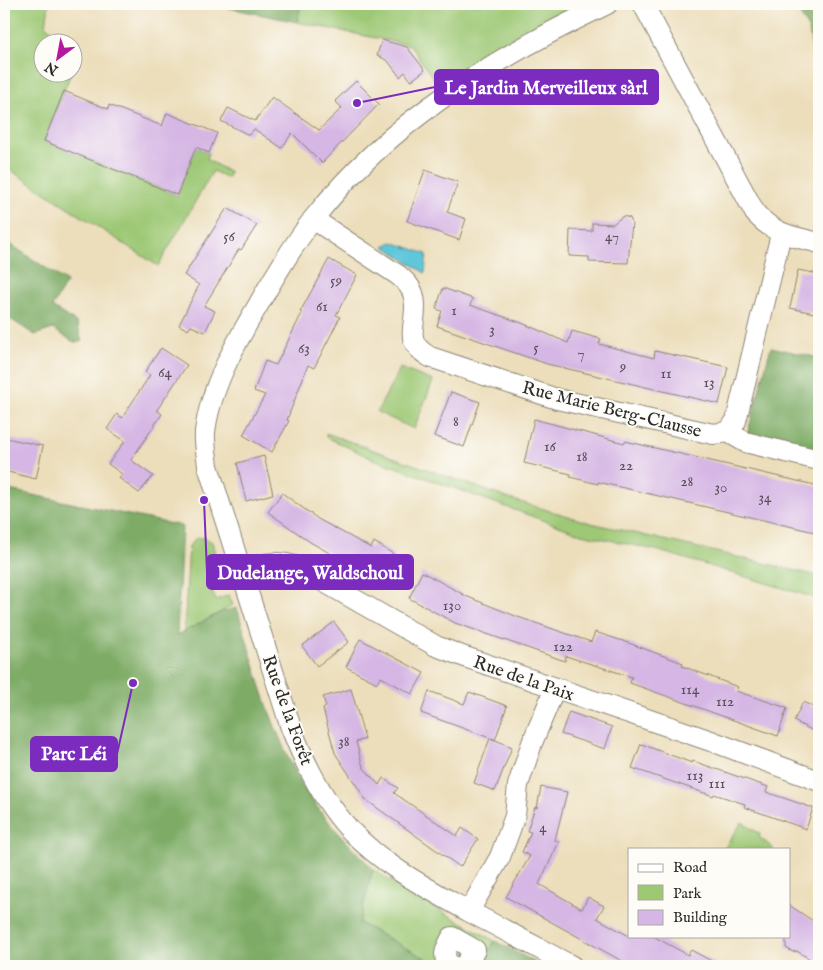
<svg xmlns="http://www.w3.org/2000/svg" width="823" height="970" font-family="'IM FELL English',serif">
  <rect width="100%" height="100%" fill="#fdfcf7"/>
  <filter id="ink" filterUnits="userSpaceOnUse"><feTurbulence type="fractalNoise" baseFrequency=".02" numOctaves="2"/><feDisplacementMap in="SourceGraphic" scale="10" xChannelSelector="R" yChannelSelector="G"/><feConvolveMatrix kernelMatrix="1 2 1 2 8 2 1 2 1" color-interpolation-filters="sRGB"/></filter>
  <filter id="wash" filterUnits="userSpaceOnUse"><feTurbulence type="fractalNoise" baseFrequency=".0096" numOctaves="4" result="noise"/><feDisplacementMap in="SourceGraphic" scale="20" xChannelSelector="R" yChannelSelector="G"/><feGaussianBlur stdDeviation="1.12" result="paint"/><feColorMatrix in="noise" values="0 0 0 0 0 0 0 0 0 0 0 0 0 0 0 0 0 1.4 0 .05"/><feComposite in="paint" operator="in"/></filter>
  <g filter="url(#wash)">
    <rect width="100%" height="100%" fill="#ecdebb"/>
    <!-- green -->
    <g fill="#9dc874" stroke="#647a50">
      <path d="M4,4H49L46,26L67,42H42V72L71,73L44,141L177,195L196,147L209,153L207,159L230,173L227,178L213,171L158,266L4,166Z"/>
      <path d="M301,4H607L444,94L410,45L297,22Z"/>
      <path d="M400,368L433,381L414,429L377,412Z"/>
      <path d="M326,433L510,499L591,523L819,576V599L656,550L581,534L373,459L326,437Z"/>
      <path d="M196,538H205L212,542L224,580L210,587L216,600L229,595L233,605L184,632L189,546Z"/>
      <path d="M742,822L760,834L759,837L774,849H724Z"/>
      <path d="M373,869L405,891L495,941L485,958L469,963L464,944L440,966L359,923Z"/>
    </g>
    <!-- forest -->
    <g fill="#7eac66" stroke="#546c48">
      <path d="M210,4H301L297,22Z"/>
      <path d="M794,4H819V94L809,30Z"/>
      <path d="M4,240L67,282L52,307L77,323L82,342H74L53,329L35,335L4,315Z"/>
      <path d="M771,347L819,358V452L747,435Z"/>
      <path d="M4,489L182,526L177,635L222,612L237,608C255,667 271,730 302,784C320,816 348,843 373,869L359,923L440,966H4Z"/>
      <path d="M495,941L542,966H469V963L485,958Z"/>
    </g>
    <!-- water -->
    <path fill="#5ec7da" stroke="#447982" d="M392,242L427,254L425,273L384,246Z"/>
    <g id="blocks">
      <!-- building -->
      <g fill="#d5b6e4">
        <path d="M382,40L407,47L425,70L411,81L405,72L400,77L388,61L377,55Z"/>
        <path d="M356,81L379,104L322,163L292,133L282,148L254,129L249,135L221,121L228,108L255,121L272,97L319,130L342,108L335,101Z"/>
        <path d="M64,91L108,109L109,105L162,126L167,113L217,133L209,153L196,147L177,195L44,141Z"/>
        <path d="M425,170L458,182L447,212L466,219L459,240L407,221Z"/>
        <path d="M227,208L257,225L241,250L239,249L204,306L215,311L205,332L191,326L188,330L179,325L199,285L184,275Z"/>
        <path d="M623,216L630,218L632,223L628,263L589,262V257L569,256L570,230L592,231V223L613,224Z"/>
        <path d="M329,259L357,275L336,315L340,317L314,368L308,365L287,420L289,421L272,452L243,435L265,395L254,391L265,361L276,365L302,313L300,312Z"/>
        <path d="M798,270L819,274V314L790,308Z"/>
        <path d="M443,288L473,299L470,305L522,323L568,343L572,331L601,339L599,344L654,358L655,351L728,367L719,404L547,364L437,326L442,311L436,309Z"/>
        <path d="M161,348L187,365L157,410L162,414L131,460L153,476L139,493L119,478L122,474L108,464L125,441L107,429L117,414L122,418L150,375L145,372Z"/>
        <path d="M451,392L480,402L464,447L434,436Z"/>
        <path d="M534,419L624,443L625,441L819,486V533L598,482V484L570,477L571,474L524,463Z"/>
        <path d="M6,438L43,446L36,479L4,471Z"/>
        <path d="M264,456L273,494L246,501L237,463Z"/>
        <path d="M282,493L318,519L371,548L374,542L395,555L379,581L310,542L268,512Z"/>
        <path d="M422,572L468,597L518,617L591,642L595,632L623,641L683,663L682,666L738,687L736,691L787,708L778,736L630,683L632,677L566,656L565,661L455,623L409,598Z"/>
        <path d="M334,622L349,642L317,666L302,646Z"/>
        <path d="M360,639L424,673L412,694L381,677L377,683L346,667Z"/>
        <path d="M351,689L365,739L356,742L363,767L379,785L383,778L398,788L394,793L457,836L462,828L478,839L460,867L366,800L335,753L323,709L326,707L323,697Z"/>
        <path d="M429,691L464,704L469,692L507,706L495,740L491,738L512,747L495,791L474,783L490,738L421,713Z"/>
        <path d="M803,702L819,710V734L794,721Z"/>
        <path d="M569,712L612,727L605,749L561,734Z"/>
        <path d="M641,744L692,763L693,761L768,787L766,792L813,808L806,829L744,807L745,804L714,794L713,796L632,768Z"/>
        <path d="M541,787L567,792L555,840L559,842L539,884L582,909L588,897L604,906L597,918L629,936H653L688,955L691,950L721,966H631L506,897L530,856L522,852L531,832L527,831L535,807L537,808Z"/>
        <path d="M789,905L819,925V965L797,951L793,952L786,948V936H789Z"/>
      </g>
    </g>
  </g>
  <g filter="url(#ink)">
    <use href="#blocks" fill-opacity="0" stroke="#8c8473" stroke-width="1"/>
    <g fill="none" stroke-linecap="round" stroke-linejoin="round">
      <!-- minor casing -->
      <g stroke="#8c8473" stroke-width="22">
        <g id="minor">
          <path d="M643,4L755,213C775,235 792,236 819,243"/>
          <path d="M313,219L398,275C405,281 412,287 414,297C420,324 399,339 430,357L557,399L713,434L728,432L736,421L781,234"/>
          <path d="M728,432L745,442L819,460"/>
          <path d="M241,571C262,563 276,560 298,567L436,646L465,657L714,742L819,781"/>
          <path d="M469,911L500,857L515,816L518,785L532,743L555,688"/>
          <path d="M452,966C440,958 446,948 452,937L475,950L464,966"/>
          <path d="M572,966C538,948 503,929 468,911C425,887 384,866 350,830C323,801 305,764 291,728L208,466C207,455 204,443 205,432C210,389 235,344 257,307C274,277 292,246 314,218C390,120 497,57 607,4"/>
        </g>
      </g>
      <!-- minor -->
      <use href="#minor" stroke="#fff" stroke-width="20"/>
    </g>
  </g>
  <g text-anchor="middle" stroke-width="4" stroke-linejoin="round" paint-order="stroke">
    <!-- number labels -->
    <g font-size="15" fill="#564e59">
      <text x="229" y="241">56</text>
      <text x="612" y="241">47</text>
      <text x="336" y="285">59</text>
      <text x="322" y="311">61</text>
      <text x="454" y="315">1</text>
      <text x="492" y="334">3</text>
      <text x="536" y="352">5</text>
      <text x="304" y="353">63</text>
      <text x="581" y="358">7</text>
      <text x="623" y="371">9</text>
      <text x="165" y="377">64</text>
      <text x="666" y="378">11</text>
      <text x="709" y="387">13</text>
      <text x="456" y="426">8</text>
      <text x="550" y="451">16</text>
      <text x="582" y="461">18</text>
      <text x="626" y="470">22</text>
      <text x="687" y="486">28</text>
      <text x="721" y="492">30</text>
      <text x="765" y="502">34</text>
      <text x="452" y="610">130</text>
      <text x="563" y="651">122</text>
      <text x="690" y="694">114</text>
      <text x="725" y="706">112</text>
      <text x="344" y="746">38</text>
      <text x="695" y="780">113</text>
      <text x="717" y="788">111</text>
      <text x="543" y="832">4</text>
    </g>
    <!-- street labels -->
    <g font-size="18" fill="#2b2b2b" stroke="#fdfcf7">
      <text transform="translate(612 409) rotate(14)" y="6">Rue Marie Berg-Clausse</text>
      <text transform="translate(524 678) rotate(19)" y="6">Rue de la Paix</text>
      <text transform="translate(288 710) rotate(70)" y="6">Rue de la Forêt</text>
    </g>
  </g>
  <!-- callouts -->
  <path fill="none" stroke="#7b2cbf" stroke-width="2" d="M357 103L435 87M204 500L207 572M133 683L117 754"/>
  <g fill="#7b2cbf" stroke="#fdfcf7" stroke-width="2">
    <circle cx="357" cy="103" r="5"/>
    <circle cx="204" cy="500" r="5"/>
    <circle cx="133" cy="683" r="5"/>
  </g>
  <g fill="#7b2cbf" stroke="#7b2cbf" stroke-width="2">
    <rect x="435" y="70" width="223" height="34" rx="5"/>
    <rect x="207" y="555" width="206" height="34" rx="5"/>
    <rect x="31" y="737" width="86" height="34" rx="5"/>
  </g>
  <g font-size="19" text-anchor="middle" font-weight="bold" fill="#fff">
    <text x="546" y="94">Le Jardin Merveilleux sàrl</text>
    <text x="310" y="579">Dudelange, Waldschoul</text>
    <text x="74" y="760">Parc Léi</text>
  </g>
  <!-- margin -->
  <rect width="823" height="970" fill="none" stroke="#fdfcf7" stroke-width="20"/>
  <!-- legend -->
  <rect x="628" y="848" width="162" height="90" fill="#fdfcf7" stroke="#a9a8a5"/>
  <rect x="638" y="864" width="25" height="8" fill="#ffffff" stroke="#a9a8a5"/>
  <text x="673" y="872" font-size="15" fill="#2b2b2b">Road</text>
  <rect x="638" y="885" width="25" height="15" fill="#9dc874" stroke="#a9a8a5"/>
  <text x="673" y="898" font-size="15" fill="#2b2b2b">Park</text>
  <rect x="638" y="910" width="25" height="15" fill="#d5b6e4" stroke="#a9a8a5"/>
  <text x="673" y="922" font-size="15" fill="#2b2b2b">Building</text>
  <!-- north arrow -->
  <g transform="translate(58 58) rotate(212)"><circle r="24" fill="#fdfcf7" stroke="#a9a8a5"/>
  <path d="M0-4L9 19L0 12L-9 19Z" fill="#b5179e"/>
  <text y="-8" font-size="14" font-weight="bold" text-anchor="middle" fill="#2b2b2b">N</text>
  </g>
</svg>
